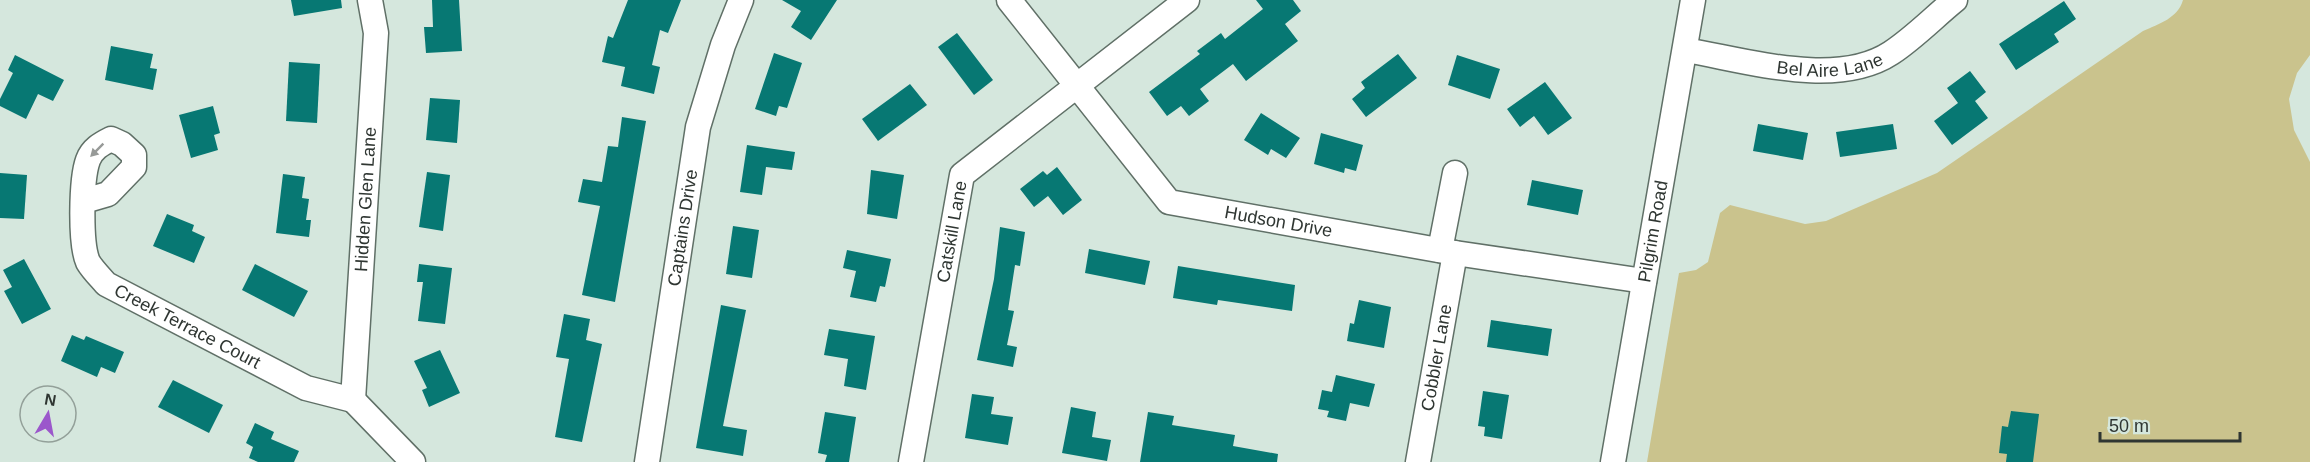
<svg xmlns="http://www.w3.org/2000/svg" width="2310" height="462" font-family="Arial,sans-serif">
  <rect width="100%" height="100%" fill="#d5e7dd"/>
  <!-- green -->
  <path fill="#cac38d" d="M2183,0H2310V55L2297,73L2289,99L2294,130L2310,162V462H1647L1679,273L1696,270L1708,262L1720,213L1730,205L1805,224L1826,221L1937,173L2143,31C2159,24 2178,18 2183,0Z"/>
  <!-- building -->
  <g fill="#077873">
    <path d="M291,0H341L342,8L294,16Z"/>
    <path d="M432,0H459L462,51L426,53L424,27H433Z"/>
    <path d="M628,0H681L668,33L660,30L652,65L660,67L654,94L621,86L625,67L602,62L608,36L613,38Z"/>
    <path d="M782,0H837L811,40L791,27L801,11Z"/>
    <path d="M1256,0H1293L1301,11L1285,24L1298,41L1246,81L1233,64L1200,89L1209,101L1189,116L1181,106L1167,116L1149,92L1200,54L1197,51L1221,33L1225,39L1263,9Z"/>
    <path d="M2064,1L2076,19L2054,34L2059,42L2016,70L1999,44Z"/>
    <path d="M957,33L993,80L974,95L938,47Z"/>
    <path d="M111,46L153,54L150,68L157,69L153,90L105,80Z"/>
    <path d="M774,53L802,63L787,108L779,106L776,116L755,109Z"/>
    <path d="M1398,54L1417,78L1366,117L1352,99L1365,88L1361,82Z"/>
    <path d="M15,55L64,80L53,101L38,94L26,119L0,106V99L13,73L8,70Z"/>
    <path d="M1457,55L1500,69L1490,99L1448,85Z"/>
    <path d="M289,62L320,64L317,123L286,121Z"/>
    <path d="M1970,71L1986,92L1975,101L1988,118L1952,145L1934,121L1958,103L1947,88Z"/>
    <path d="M1545,82L1572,118L1548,135L1534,116L1520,127L1507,109Z"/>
    <path d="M910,84L927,105L878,141L862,119Z"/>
    <path d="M430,98L460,100L457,143L426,140Z"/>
    <path d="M213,106L220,133L214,135L218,150L191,158L179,115Z"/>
    <path d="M1261,113L1300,138L1286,158L1271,149L1268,155L1244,140Z"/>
    <path d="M622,117L646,121L615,302L582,295L600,206L578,202L583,179L602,182L608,146L618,147Z"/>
    <path d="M1758,124L1808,133L1803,160L1753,151Z"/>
    <path d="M1893,124L1897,149L1840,157L1836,132Z"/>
    <path d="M1321,133L1363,145L1356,171L1345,168L1344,173L1314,164Z"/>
    <path d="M747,145L795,152L792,170L766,167L762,195L740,192Z"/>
    <path d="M1057,167L1082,200L1063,215L1048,196L1034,207L1020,189L1043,171L1047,175Z"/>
    <path d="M871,170L904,175L897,219L867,214Z"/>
    <path d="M427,172L450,175L443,231L419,227Z"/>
    <path d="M0,173L27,175L24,219L0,218Z"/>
    <path d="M283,174L305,177L302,198L309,199L306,220H311L309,237L276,233Z"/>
    <path d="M1532,180L1583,190L1578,215L1527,205Z"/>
    <path d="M167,214L194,225L192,231L205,237L194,263L153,246Z"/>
    <path d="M733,226L759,230L752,278L726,274Z"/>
    <path d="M1000,227L1025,232L1020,266L1015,265L1008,310L1014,311L1007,345L1017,347L1013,367L977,360L994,279Z"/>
    <path d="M1089,249L1150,261L1145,285L1085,273Z"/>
    <path d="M847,250L891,259L885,287L880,286L876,302L850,297L856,271L843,268Z"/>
    <path d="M24,259L51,309L22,324L4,291L12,287L3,270Z"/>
    <path d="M255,264L308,291L294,317L242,290Z"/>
    <path d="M419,264L452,268L445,324L418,321L423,282H417Z"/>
    <path d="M1178,266L1295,285L1292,311L1218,300L1217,305L1173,298Z"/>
    <path d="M1359,300L1391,307L1384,348L1347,341L1350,323L1354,324Z"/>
    <path d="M721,305L746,310L723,426L747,430L743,456L696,448Z"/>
    <path d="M564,314L590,319L586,340L602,344L582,442L555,437L569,359L556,357Z"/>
    <path d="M1491,320L1552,329L1548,356L1487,347Z"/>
    <path d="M829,329L875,336L866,390L844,386L848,359L824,355Z"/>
    <path d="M72,335L84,340L86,336L124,352L115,373L101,367L97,377L61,361Z"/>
    <path d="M440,350L460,393L429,407L422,390L427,388L414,361Z"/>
    <path d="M1336,375L1375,384L1369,407L1350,403L1346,421L1327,417L1329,411L1318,409L1322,390L1332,392Z"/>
    <path d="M173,380L223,405L209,433L158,407Z"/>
    <path d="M1483,391L1509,395L1502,439L1484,436L1485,427L1478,426Z"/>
    <path d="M972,394L994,397L991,414L1013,417L1008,445L965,438Z"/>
    <path d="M1071,407L1096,412L1092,437L1111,440L1107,461L1062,453Z"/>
    <path d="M2011,411L2039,414L2033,462H2006L2007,454L1999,453L2002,426L2008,427Z"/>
    <path d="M825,412L856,417L849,462H825L827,455L818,453Z"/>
    <path d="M1148,412L1174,416L1172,425L1235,435L1233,446L1278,454L1277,462H1140Z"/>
    <path d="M255,423L274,432L271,439L299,451L294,462H258L249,458L253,447L246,443Z"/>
  </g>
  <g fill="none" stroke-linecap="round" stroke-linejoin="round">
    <!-- minor casing -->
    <g stroke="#607067" stroke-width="27">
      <g id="minor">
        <path id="s1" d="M1009,0L1169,202L1455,253L1644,281"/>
        <path id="s2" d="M1685,50C1746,60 1836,89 1891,53C1914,38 1934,17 1955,0"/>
        <path id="s3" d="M84,201L108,194L134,167V155L122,144L111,139C101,144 92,149 88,160C81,179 80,244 88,262C92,269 100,277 106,284L306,388L353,400"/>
        <path d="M1440,250L1455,173"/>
        <path id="s4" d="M353,400L376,33L370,0"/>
        <path d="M353,400L413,462"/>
        <path id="s5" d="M647,462L698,127L723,45L741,0"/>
        <path id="s6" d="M911,462L962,175L1187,0"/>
        <path id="s7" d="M1418,462L1455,253"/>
        <path id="s8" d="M1613,462L1693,0"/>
      </g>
    </g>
    <!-- minor -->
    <use href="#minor" stroke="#fff" stroke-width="24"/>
  </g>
  <!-- one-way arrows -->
  <defs><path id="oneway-solid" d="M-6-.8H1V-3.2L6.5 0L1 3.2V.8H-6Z" transform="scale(1.5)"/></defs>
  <use fill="#979a98" href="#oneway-solid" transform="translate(97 150) rotate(135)"/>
  <g text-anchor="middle" stroke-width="6" stroke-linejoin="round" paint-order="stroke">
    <!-- street labels -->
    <g font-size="18" fill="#2f3632" stroke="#d5e7dd">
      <text dy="6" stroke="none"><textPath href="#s2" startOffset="147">Bel Aire Lane</textPath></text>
      <text dy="6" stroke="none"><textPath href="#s4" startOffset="201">Hidden Glen Lane</textPath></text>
      <text dy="6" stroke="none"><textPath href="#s1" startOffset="369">Hudson Drive</textPath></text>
      <text dy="6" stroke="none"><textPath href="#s5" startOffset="237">Captains Drive</textPath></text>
      <text dy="6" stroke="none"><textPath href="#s8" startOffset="234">Pilgrim Road</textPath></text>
      <text dy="6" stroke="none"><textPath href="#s6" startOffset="234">Catskill Lane</textPath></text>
      <text dy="6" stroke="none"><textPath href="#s3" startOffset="358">Creek Terrace Court</textPath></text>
      <text dy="6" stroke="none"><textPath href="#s7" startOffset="106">Cobbler Lane</textPath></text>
    </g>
  </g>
  <!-- north arrow -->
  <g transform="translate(48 414) rotate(10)"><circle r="28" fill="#d5e7dd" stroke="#93a099" stroke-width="1.5"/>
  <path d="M0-4.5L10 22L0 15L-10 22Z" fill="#9b57cb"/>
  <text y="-9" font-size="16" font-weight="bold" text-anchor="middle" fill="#2f3632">N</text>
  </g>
  <!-- scale -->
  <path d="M2100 432v9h140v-9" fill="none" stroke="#2f3632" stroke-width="3"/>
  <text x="2109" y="432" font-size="18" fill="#2f3632" stroke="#d5e7dd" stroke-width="4.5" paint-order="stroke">50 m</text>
</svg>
